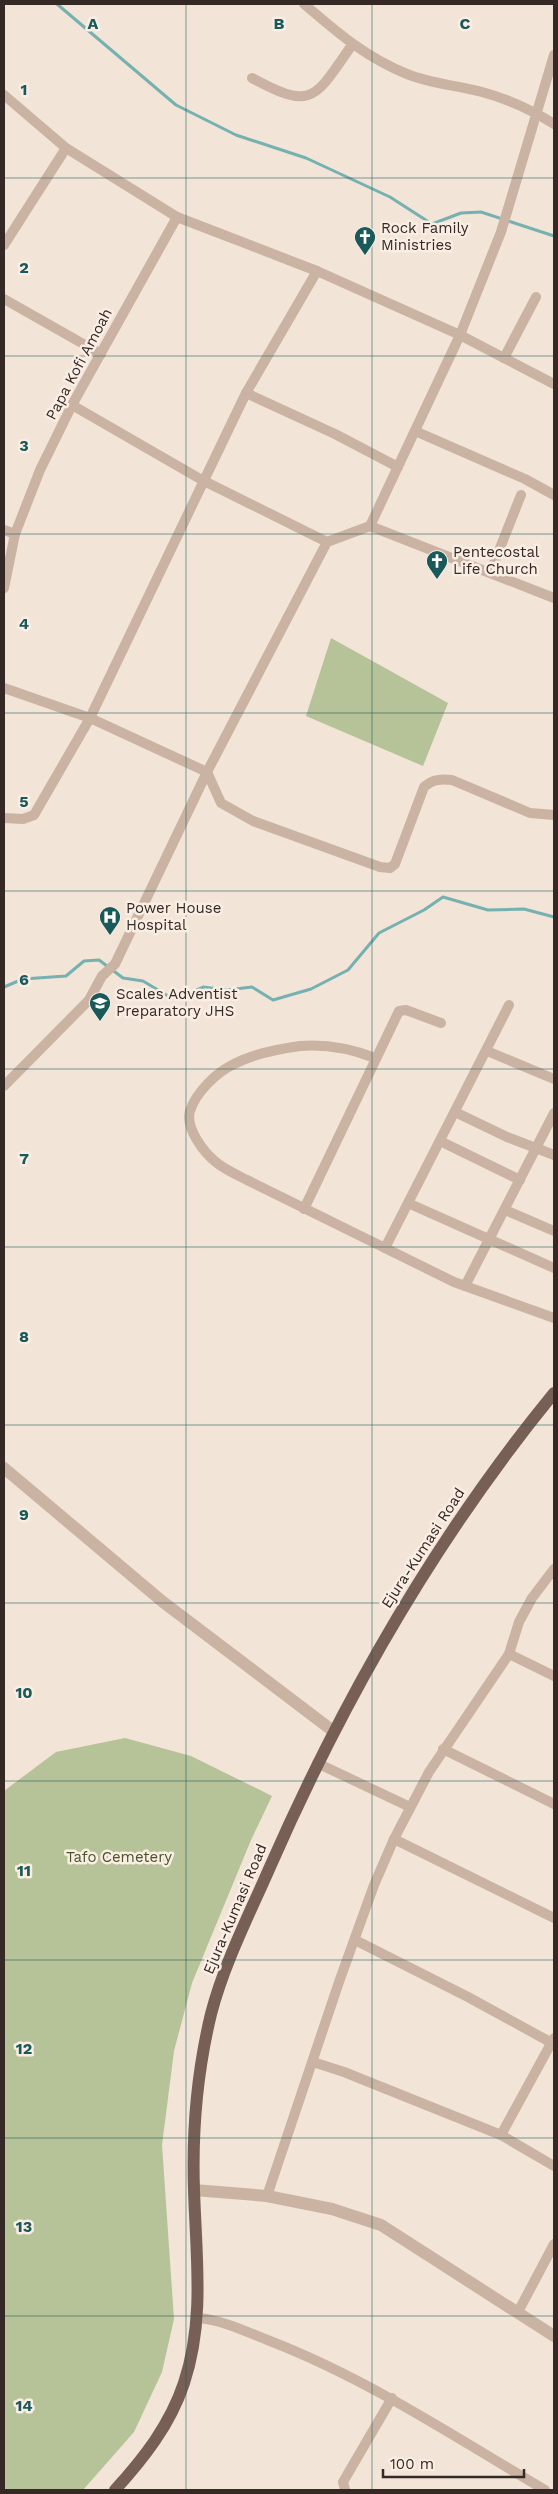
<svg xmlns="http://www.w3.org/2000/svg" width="558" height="2494" font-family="'Work Sans',sans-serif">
  <rect width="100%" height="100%" fill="#f2e4d7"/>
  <!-- green -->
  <g fill="#b6c297">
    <path d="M331,638L448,703L423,766L306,716Z"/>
    <path d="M125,1738L191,1756L272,1796L251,1840L192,1983L174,2051L162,2145L174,2319L162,2372L134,2432L83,2490H4V1791L56,1752Z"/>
  </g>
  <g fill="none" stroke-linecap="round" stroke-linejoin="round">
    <!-- stream -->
    <g stroke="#75b1b0" stroke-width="3">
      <path d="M57,4L176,105L236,135L306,158L390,197L432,224L461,213L481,212L554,236"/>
      <path d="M4,987L23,979L66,976L84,961L99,960L123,978L143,981L168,996H183L203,987L227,990L252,987L273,1000L311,989L348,970L379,933L424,910L443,897L488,910L524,909L554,917"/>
    </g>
    <!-- minor -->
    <g stroke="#cbb3a3" stroke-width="10">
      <path d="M304,4C338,33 365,57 407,74C431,84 457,85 482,92C508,99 532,110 554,124"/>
      <path d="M252,78C314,112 315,97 352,45"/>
      <path d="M4,95L66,148L177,217L317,271L460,335L554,384"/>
      <path d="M4,245L66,148"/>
      <path d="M4,299L101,354"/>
      <path d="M504,358L536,297"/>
      <path d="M246,393L335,434L398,467"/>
      <path d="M72,405L202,480L327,542"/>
      <path d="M415,431L525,479L554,495"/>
      <path d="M370,526L554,598"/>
      <path d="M4,530L15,534"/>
      <path d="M490,573L521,495"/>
      <path d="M4,588L15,534L40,470L72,405L177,217"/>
      <path d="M4,688L90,718L207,772L221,803L253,821L380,867L390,868L395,864L424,787C433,779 441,779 452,780L530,813L554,815"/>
      <path d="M4,818L23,819L34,815L90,718L246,393L317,271"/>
      <path d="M487,1051L554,1079"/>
      <path d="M375,1058C352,1049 325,1044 300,1046C278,1049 253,1054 234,1064C217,1072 196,1092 190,1111C185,1128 204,1153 217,1163C226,1170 237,1175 247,1180L454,1282L554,1318"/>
      <path d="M4,1086L89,1000L102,976L115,964L207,772L327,542L370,526L460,335L501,232L554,55"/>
      <path d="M455,1112L507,1137L554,1155"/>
      <path d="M440,1141L520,1180"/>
      <path d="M408,1203L554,1268"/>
      <path d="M304,1209L399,1011L406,1010L441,1023"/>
      <path d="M505,1210L554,1231"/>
      <path d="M385,1248L509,1005"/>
      <path d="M465,1286L554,1113"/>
      <path d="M509,1654L554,1676"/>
      <path d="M443,1749L554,1804"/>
      <path d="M317,1763L410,1807"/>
      <path d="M394,1839L554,1918"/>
      <path d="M355,1940L468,1997L552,2043"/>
      <path d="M313,2062L344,2072L501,2135L554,2166"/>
      <path d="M501,2135L554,2038"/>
      <path d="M267,2196L339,1982L374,1885L394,1839L429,1772L509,1654L519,1622L532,1598L554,1569"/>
      <path d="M518,2312L554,2244"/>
      <path d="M198,2318C223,2320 247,2332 270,2341C368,2379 455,2437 545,2490"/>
      <path d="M345,2490L343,2482L392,2398"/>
    </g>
    <!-- tertiary -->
    <g stroke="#cbb3a3" stroke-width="12">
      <path d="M4,1468L163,1602L333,1731"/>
      <path d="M194,2190L267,2196L332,2209L381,2225L554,2336"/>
    </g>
    <!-- primary -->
    <path stroke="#785f55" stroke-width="12" d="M115,2490C144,2458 170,2425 184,2383C205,2320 196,2256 194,2190C192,2131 197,2072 211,2014C224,1964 249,1915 270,1867C344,1698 437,1536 554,1393"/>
  </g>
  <!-- grid -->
  <path fill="none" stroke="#195959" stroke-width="1" stroke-opacity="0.55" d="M186,4V2490M372,4V2490M4,178H554M4,356H554M4,534H554M4,713H554M4,891H554M4,1069H554M4,1247H554M4,1425H554M4,1603H554M4,1781H554M4,1960H554M4,2138H554M4,2316H554"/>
  <!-- icons -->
  <defs>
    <g id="church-pin" transform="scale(1.125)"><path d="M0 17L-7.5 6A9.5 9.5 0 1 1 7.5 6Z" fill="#195959" stroke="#faeee4"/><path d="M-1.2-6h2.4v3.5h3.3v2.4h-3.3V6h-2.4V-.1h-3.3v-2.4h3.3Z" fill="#fff"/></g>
    <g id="hospital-pin" transform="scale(1.125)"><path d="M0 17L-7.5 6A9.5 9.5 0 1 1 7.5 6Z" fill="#195959" stroke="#faeee4"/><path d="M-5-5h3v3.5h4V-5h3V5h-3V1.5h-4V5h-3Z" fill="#fff"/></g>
    <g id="school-pin" transform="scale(1.125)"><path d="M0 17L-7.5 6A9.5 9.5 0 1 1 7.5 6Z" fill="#195959" stroke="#faeee4"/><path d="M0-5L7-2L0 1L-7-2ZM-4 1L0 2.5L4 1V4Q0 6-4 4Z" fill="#fff"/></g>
  </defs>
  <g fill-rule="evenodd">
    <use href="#church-pin" x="365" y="237"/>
    <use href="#church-pin" x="437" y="561"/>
    <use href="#hospital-pin" x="110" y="917"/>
    <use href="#school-pin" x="100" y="1003"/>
  </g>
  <g text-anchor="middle" stroke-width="5" stroke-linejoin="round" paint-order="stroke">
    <!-- poi labels -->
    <g font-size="15" fill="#352925" stroke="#faeee4" text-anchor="start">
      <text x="381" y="233">Rock Family<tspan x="381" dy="17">Ministries</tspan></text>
      <text x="453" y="557">Pentecostal<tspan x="453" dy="17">Life Church</tspan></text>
      <text x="126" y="913">Power House<tspan x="126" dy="17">Hospital</tspan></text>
      <text x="116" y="999">Scales Adventist<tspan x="116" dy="17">Preparatory JHS</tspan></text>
    </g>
    <!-- street labels -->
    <g font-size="15" fill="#352925" stroke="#faeee4">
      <text transform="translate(79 364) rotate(-62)" y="5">Papa Kofi Amoah</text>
      <text transform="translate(423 1548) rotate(-57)" y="5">Ejura-Kumasi Road</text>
      <text transform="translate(235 1909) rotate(-67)" y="5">Ejura-Kumasi Road</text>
    </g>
    <!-- park labels -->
    <g font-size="15" fill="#475528" stroke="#faeee4">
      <text x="119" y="1862">Tafo Cemetery</text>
    </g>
  </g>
  <g font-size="16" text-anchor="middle" font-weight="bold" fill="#195959" stroke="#faeee4" stroke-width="5" stroke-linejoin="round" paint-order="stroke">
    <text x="93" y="29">A</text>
    <text x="279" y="29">B</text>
    <text x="465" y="29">C</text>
    <text x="24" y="95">1</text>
    <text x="24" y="273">2</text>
    <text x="24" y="451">3</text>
    <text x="24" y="629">4</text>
    <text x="24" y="807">5</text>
    <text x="24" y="985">6</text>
    <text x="24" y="1164">7</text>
    <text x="24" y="1342">8</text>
    <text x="24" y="1520">9</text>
    <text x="24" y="1698">10</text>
    <text x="24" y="1876">11</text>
    <text x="24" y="2054">12</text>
    <text x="24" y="2232">13</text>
    <text x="24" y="2411">14</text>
  </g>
  <!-- border -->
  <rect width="558" height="2494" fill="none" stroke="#352925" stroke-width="10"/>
  <!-- scale -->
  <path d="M383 2469v8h141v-8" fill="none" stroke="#352925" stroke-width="2.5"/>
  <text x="390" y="2469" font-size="15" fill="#352925" stroke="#faeee4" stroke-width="4" paint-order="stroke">100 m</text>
</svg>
